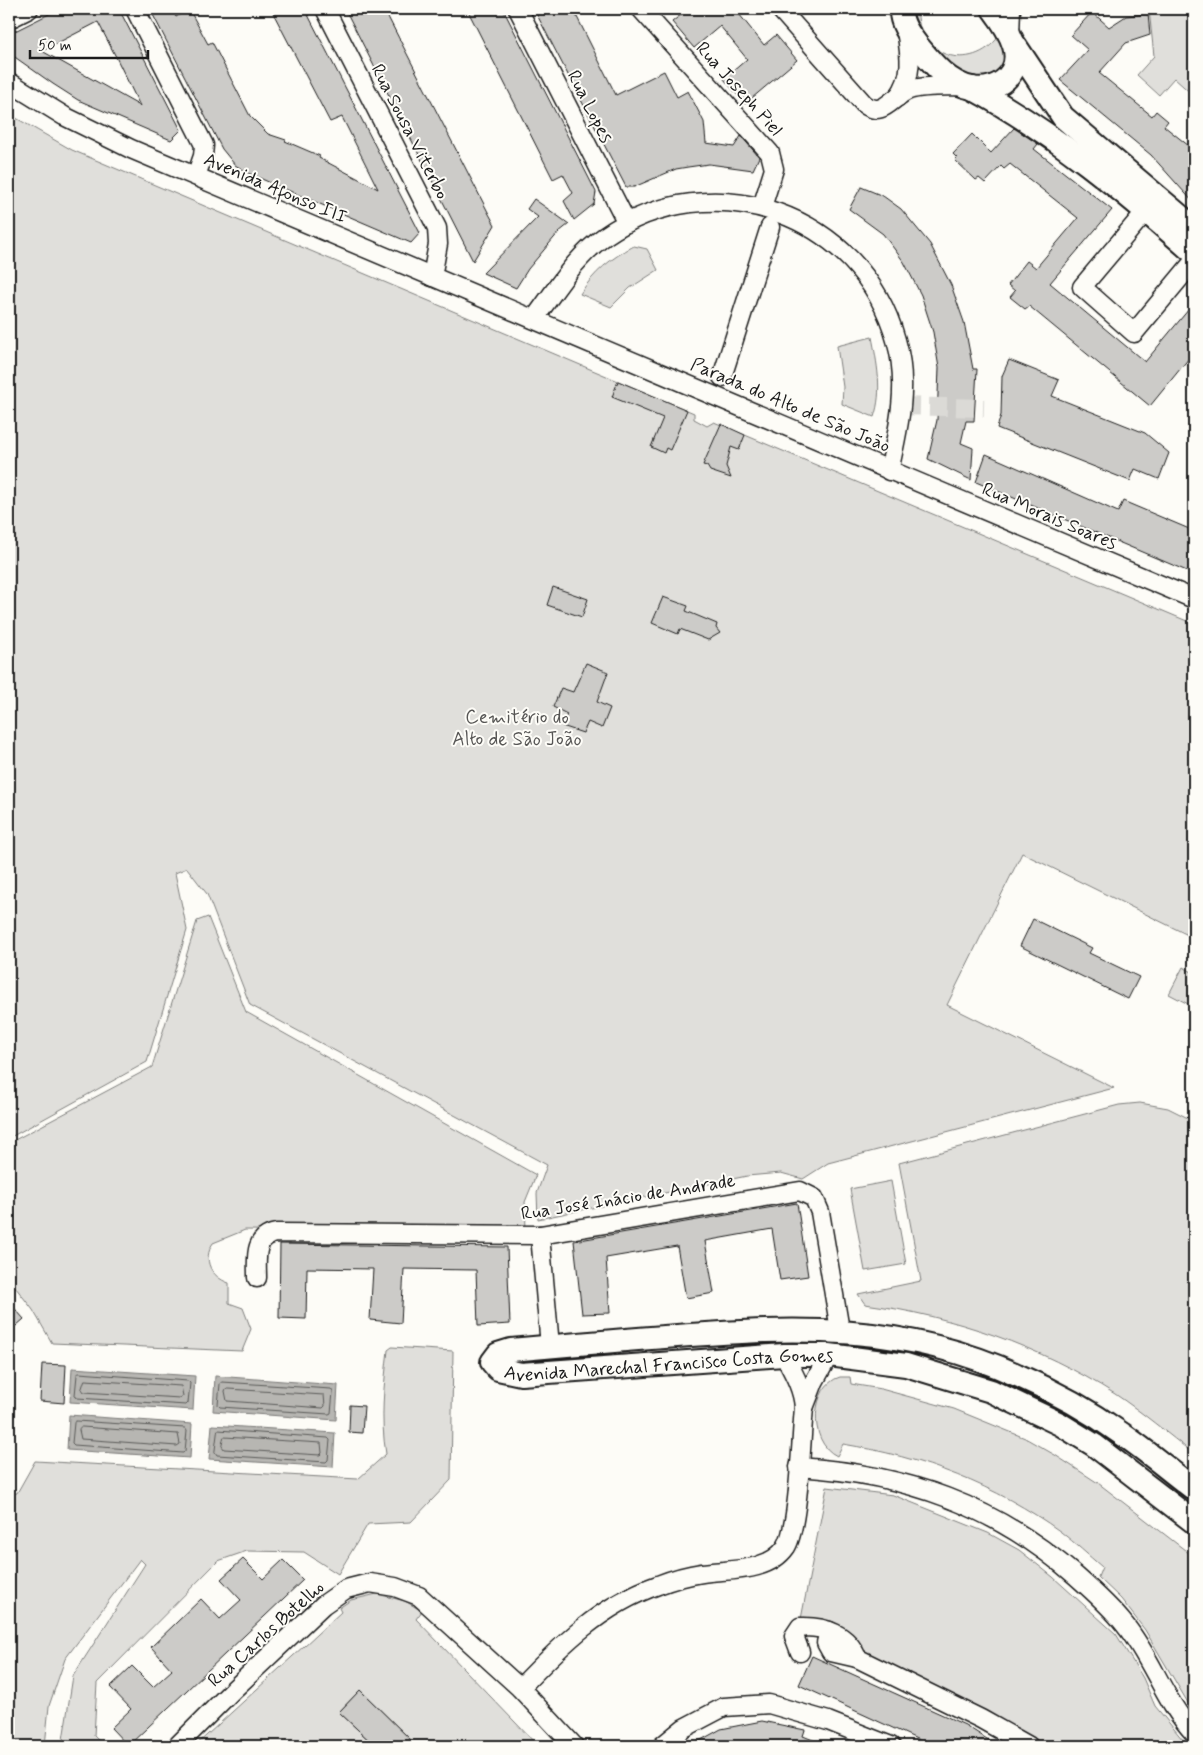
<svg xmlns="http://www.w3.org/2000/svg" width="1203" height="1755" font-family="Mynerve,sans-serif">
  <rect width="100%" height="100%" fill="#fdfcf7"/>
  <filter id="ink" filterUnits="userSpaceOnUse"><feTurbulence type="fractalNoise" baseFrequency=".02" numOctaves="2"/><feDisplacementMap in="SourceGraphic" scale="10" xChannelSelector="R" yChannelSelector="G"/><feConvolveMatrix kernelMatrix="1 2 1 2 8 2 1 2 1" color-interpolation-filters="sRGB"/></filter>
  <g filter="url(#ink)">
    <!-- green -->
    <g fill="#e0dfdb" stroke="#7e7e7c">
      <path d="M910,9H918C915,57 972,74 999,36L1007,55L1001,74L976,79L951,68L920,34Z"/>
      <path d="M1149,9H1194V96L1174,78L1159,95L1137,75L1154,56Z"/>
      <path d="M9,114L72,150L694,413V419L707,426L714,422L1194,624V938L1022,853L947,1005L1114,1088L828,1163L803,1179L781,1173L747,1176L538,1219L537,1193L547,1165L250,1005L207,894L187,868L175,873L187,930L147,1062L9,1138Z"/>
      <path d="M634,246L647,249L658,270L630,288L611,307L580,294C594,272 611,258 634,246Z"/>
      <path d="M872,337C877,363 883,391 874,417L842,404L843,387L837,346Z"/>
      <path d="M208,917L246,1012L536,1175L525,1202L526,1229L424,1232L245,1230L213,1243C202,1260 211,1277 229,1283V1303L243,1308L251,1329L242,1351L52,1343L33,1310L9,1279V1143L152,1067L197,921Z"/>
      <path d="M1183,967L1194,973V1007L1169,994Z"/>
      <path d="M1140,1103L1168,1108L1194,1121V1454C1168,1434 1142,1412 1115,1394C1039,1346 954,1316 865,1304L858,1294L921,1281L899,1163L1119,1105Z"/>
      <path d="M891,1181L906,1264L865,1271L850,1189Z"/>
      <path d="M392,1347L453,1351L451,1480L411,1522L368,1524L338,1574L304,1552L247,1551L218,1561L97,1683L94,1736L104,1746H62L73,1676L145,1564L140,1559L65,1659L49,1706L45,1746H9V1494L17,1493L35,1461L358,1479L386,1454C380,1420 384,1384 388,1350Z"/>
      <path d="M840,1377H850L851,1384L881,1389L954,1409L1025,1438L1055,1455L1098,1483L1194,1557V1713L1145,1630L1121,1599L1098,1577L1102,1567C1088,1555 1075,1543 1061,1532C996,1485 922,1457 843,1444L837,1456C807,1442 811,1385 840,1377Z"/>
      <path d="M827,1487L893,1495L988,1533L1019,1550L1053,1577L1116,1634L1143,1678L1155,1706L1188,1746H1039L863,1655L801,1619Z"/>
      <path d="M377,1594L405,1601L422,1611L416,1619L538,1746H417L360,1690L339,1712L375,1746H195L341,1612L339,1608L351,1600Z"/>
    </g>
    <!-- water -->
    <g fill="#b7b6b2" stroke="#797876">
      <path d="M72,1368L195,1376L193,1410L70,1402Z"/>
      <path d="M215,1376L338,1385L336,1420L213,1411Z"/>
      <path d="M69,1415L192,1424L190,1458L67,1450Z"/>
      <path d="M212,1425L335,1433L333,1467L209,1459Z"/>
    </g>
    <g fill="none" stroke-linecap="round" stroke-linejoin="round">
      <!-- shore -->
      <g stroke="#5a5a58" stroke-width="1">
        <path d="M79,1373L188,1381L190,1383L188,1403L186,1405L77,1398L75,1395L77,1375Z"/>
        <path d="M85,1380L181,1386L183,1396L180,1398L84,1392L82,1389Z"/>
        <path d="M222,1382L331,1389L333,1392L331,1413L329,1414L220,1407L218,1405L220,1384Z"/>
        <path d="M228,1389L324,1395L325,1406L323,1408L227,1401L225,1391Z"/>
        <path d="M76,1421L185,1428L187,1431L185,1451L183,1453L74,1445L72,1443L74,1423Z"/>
        <path d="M82,1427L178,1434L180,1444L177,1446L81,1439L79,1430Z"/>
        <path d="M218,1430L328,1438L330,1440L328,1460L326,1462L217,1455L215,1452Z"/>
        <path d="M224,1437L321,1443L322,1453L320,1455L224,1449L222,1446Z"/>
      </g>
    </g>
    <!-- building -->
    <g fill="#cccbc8" stroke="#1c1c1c" fill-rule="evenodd">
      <path d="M59,9H124L120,11L181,130L171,140L78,100L53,84L9,53V34ZM98,22L115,55L140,106L42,51Z"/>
      <path d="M150,9H171L176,17L189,9L208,44L212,42L250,116L268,134L286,140L285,141L320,156L319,158L378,189L342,117L330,122L271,9H305L420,233L411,243L250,174L235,165L222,149Z"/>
      <path d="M345,9H384L489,214L495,225L473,261Z"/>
      <path d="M467,9H503L596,192L594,204L574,220L564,201L573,193L563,174L553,179Z"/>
      <path d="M534,9H573L616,95L664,71L677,97L688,91L704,122L706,143L734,147L741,136L759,157L753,170L709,164L688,167L676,169L634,187H626Z"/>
      <path d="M688,9H735L764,45L776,35L797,60L745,104L724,79L747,59L720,26L694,48L672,22Z"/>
      <path d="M1092,12L1109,27L1126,16L1148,14L1150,35L1126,43L1099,73L1152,116L1156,111L1168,121L1164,126L1194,150V203L1151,155L1060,80L1088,50L1071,35Z"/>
      <path d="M1014,128L1038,144L1034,149L1112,210L1050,283L1145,362L1194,303V352L1150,406L1029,306L1025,309L1010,297L1015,291L1008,285L1027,261L1036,268L1078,218L1010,164L1004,169L1001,166L985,183L979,178L976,180L955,160L957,158L953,154L972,134L991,153Z"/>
      <path d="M861,187L883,196L901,209L930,244L951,285L964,322L973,369H977L974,421H966L961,443L973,448L971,480L928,459L937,420L939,368L933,332L921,295L904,262L883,234L849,209Z"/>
      <path d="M534,199L569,224L559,232L528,269L516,288L483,273L538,217L527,209Z"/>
      <path d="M1009,360L1059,380L1052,396L1145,433L1169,453L1159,479L1135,469L1130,481L997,428L1001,415L1002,376Z"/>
      <path d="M618,381L687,410L670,450L666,448L664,453L651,447L663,418L612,397Z"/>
      <path d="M721,424L745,435L739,450L731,447L726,466L731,478L710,471L707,466L703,465Z"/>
      <path d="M986,454L1118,512L1123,501L1194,531V574L976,482Z"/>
      <path d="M553,587L588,599L582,617L547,605Z"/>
      <path d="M663,597L688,606L686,611L717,624L716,628L720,633L708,640L680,629L678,634L652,623Z"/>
      <path d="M586,663L608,672L597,702L610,708L602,728L588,722L583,733L562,726L567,714L553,707L561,688L573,692Z"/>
      <path d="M1033,919L1092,948L1089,953L1139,977L1128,999L1020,946Z"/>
      <path d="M797,1203L808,1276L780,1280L772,1229L705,1241L714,1293L686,1298L677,1246L606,1258L610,1313L582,1314L574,1241Z"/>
      <path d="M280,1244L507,1247L510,1324L478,1326L476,1270L404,1269L401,1323L370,1320L373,1269L307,1268L306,1319L279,1318Z"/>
      <path d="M9,1302L24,1319L9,1332Z"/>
      <path d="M42,1364L66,1365L64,1403L40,1401Z"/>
      <path d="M350,1405L364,1406L362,1433L349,1432Z"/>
      <path d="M243,1559L263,1579L283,1560L303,1580L128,1746L111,1728L131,1709L110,1687L132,1666L153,1687L172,1670L151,1647L201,1599L220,1619L241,1600L221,1579Z"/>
      <path d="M812,1656L965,1725L998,1746H932L799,1685Z"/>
      <path d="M360,1690L417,1746H375L339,1712Z"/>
      <path d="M762,1721L805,1730L803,1736L828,1746H690L721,1729Z"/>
    </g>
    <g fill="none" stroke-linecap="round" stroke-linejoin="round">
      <!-- minor-tunnel -->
      <path stroke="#dbdad6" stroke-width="18" stroke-dasharray="18 9" stroke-linecap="butt" d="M902,406L984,408"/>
      <!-- minor casing -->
      <g stroke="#1c1c1c" stroke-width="21">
        <g id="minor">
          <path d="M135,9L204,145L203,156L196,176"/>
          <path d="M325,9L437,228L438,244L432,277"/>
          <path d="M518,9L627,223"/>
          <path d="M641,9L770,153L774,169L762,207"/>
          <path d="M780,9L864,104C883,119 892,96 909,90C926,85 947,87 965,86"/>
          <path d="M9,19L29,9"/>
          <path d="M1010,35L1011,9"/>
          <path d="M9,82L64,116L131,149L1194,599"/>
          <path d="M898,97C914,76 910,54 906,30"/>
          <path d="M1146,211L1082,287L1134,333L1194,261"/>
          <path d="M534,319C556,290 574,258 605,236C712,162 861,213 896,340C909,384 899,427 889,471"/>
          <path d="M722,377L770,227"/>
          <path d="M540,1235L550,1346"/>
          <path d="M257,1278C257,1259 253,1237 276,1233L540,1235L800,1191L814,1198L820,1212L840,1330"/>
          <path d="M804,1408L814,1382L829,1355"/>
          <path d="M799,1467C905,1474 995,1505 1076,1576C1093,1591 1111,1607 1125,1625C1152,1658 1164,1701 1194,1733"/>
          <path d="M829,1631L826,1643L831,1652L857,1658"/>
          <path d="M800,1652L794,1636L800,1627C825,1626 848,1634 857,1658L981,1719L1029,1746"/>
          <path d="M520,1688C561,1645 601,1605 658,1585C671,1580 688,1575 702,1573C729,1569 768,1573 786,1547C799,1527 801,1437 804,1408C803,1389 793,1372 784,1355"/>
          <path d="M177,1746L234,1689L323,1605L346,1589L370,1583L395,1587L419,1596L520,1688L574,1746"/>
          <path d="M662,1746L684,1728L724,1707L769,1704L828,1721L891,1746"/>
        </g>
      </g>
      <!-- major casing -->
      <g stroke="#1c1c1c" stroke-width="26">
        <g id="major">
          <path d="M901,9C900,23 910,36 918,46C932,63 949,84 972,88C982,90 993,88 1002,82C1030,62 1009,30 993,9"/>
          <path d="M1015,45L1063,117L1194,228"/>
          <path d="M972,88C1053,132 1125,192 1194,253"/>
          <path id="s1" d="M1194,1489C1170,1471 1147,1451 1122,1434C1090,1411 1054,1391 1017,1375C904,1323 797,1327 677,1336C622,1340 566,1345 511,1350L498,1354L492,1362L498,1369L521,1374L784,1355H829L906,1365L991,1391L1060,1424L1094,1445L1194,1522"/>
        </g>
      </g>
      <!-- minor -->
      <use href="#minor" stroke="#fdfcf7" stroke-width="18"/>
      <!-- major -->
      <use href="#major" stroke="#fdfcf7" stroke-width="22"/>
    </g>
  </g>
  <g text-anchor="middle" stroke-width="4" stroke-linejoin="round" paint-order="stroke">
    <!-- street labels -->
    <g font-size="19" fill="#1c1c1c" stroke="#fdfcf7">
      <text transform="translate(740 88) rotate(48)" y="7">Rua Joseph Piel</text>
      <text transform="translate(591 106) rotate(63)" y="7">Rua Lopes</text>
      <text transform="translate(411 131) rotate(63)" y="7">Rua Sousa Viterbo</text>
      <text transform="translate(276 187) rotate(23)" y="7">Avenida Afonso III</text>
      <text transform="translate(791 404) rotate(23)" y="7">Parada do Alto de São João</text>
      <text transform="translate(1050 515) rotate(23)" y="7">Rua Morais Soares</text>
      <text transform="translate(628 1196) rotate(-9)" y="7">Rua José Inácio de Andrade</text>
      <text dy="7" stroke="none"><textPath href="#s1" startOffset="929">Avenida Marechal Francisco Costa Gomes</textPath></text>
      <text transform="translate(265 1633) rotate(-42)" y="7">Rua Carlos Botelho</text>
    </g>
    <!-- park labels -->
    <g font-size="19" fill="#575655" stroke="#fdfcf7">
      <text x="517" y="723">Cemitério do<tspan x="517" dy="22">Alto de São João</tspan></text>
    </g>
  </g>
  <!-- margin -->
  <rect width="1203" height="1755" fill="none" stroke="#fdfcf7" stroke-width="30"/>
  <rect x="15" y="15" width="1173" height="1725" fill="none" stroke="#1c1c1c" stroke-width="2" filter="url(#ink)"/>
  <!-- scale -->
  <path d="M30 50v8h118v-8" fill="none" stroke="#1c1c1c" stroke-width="2.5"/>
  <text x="38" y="50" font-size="15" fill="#1c1c1c" stroke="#fdfcf7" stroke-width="4" paint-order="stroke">50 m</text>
</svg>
